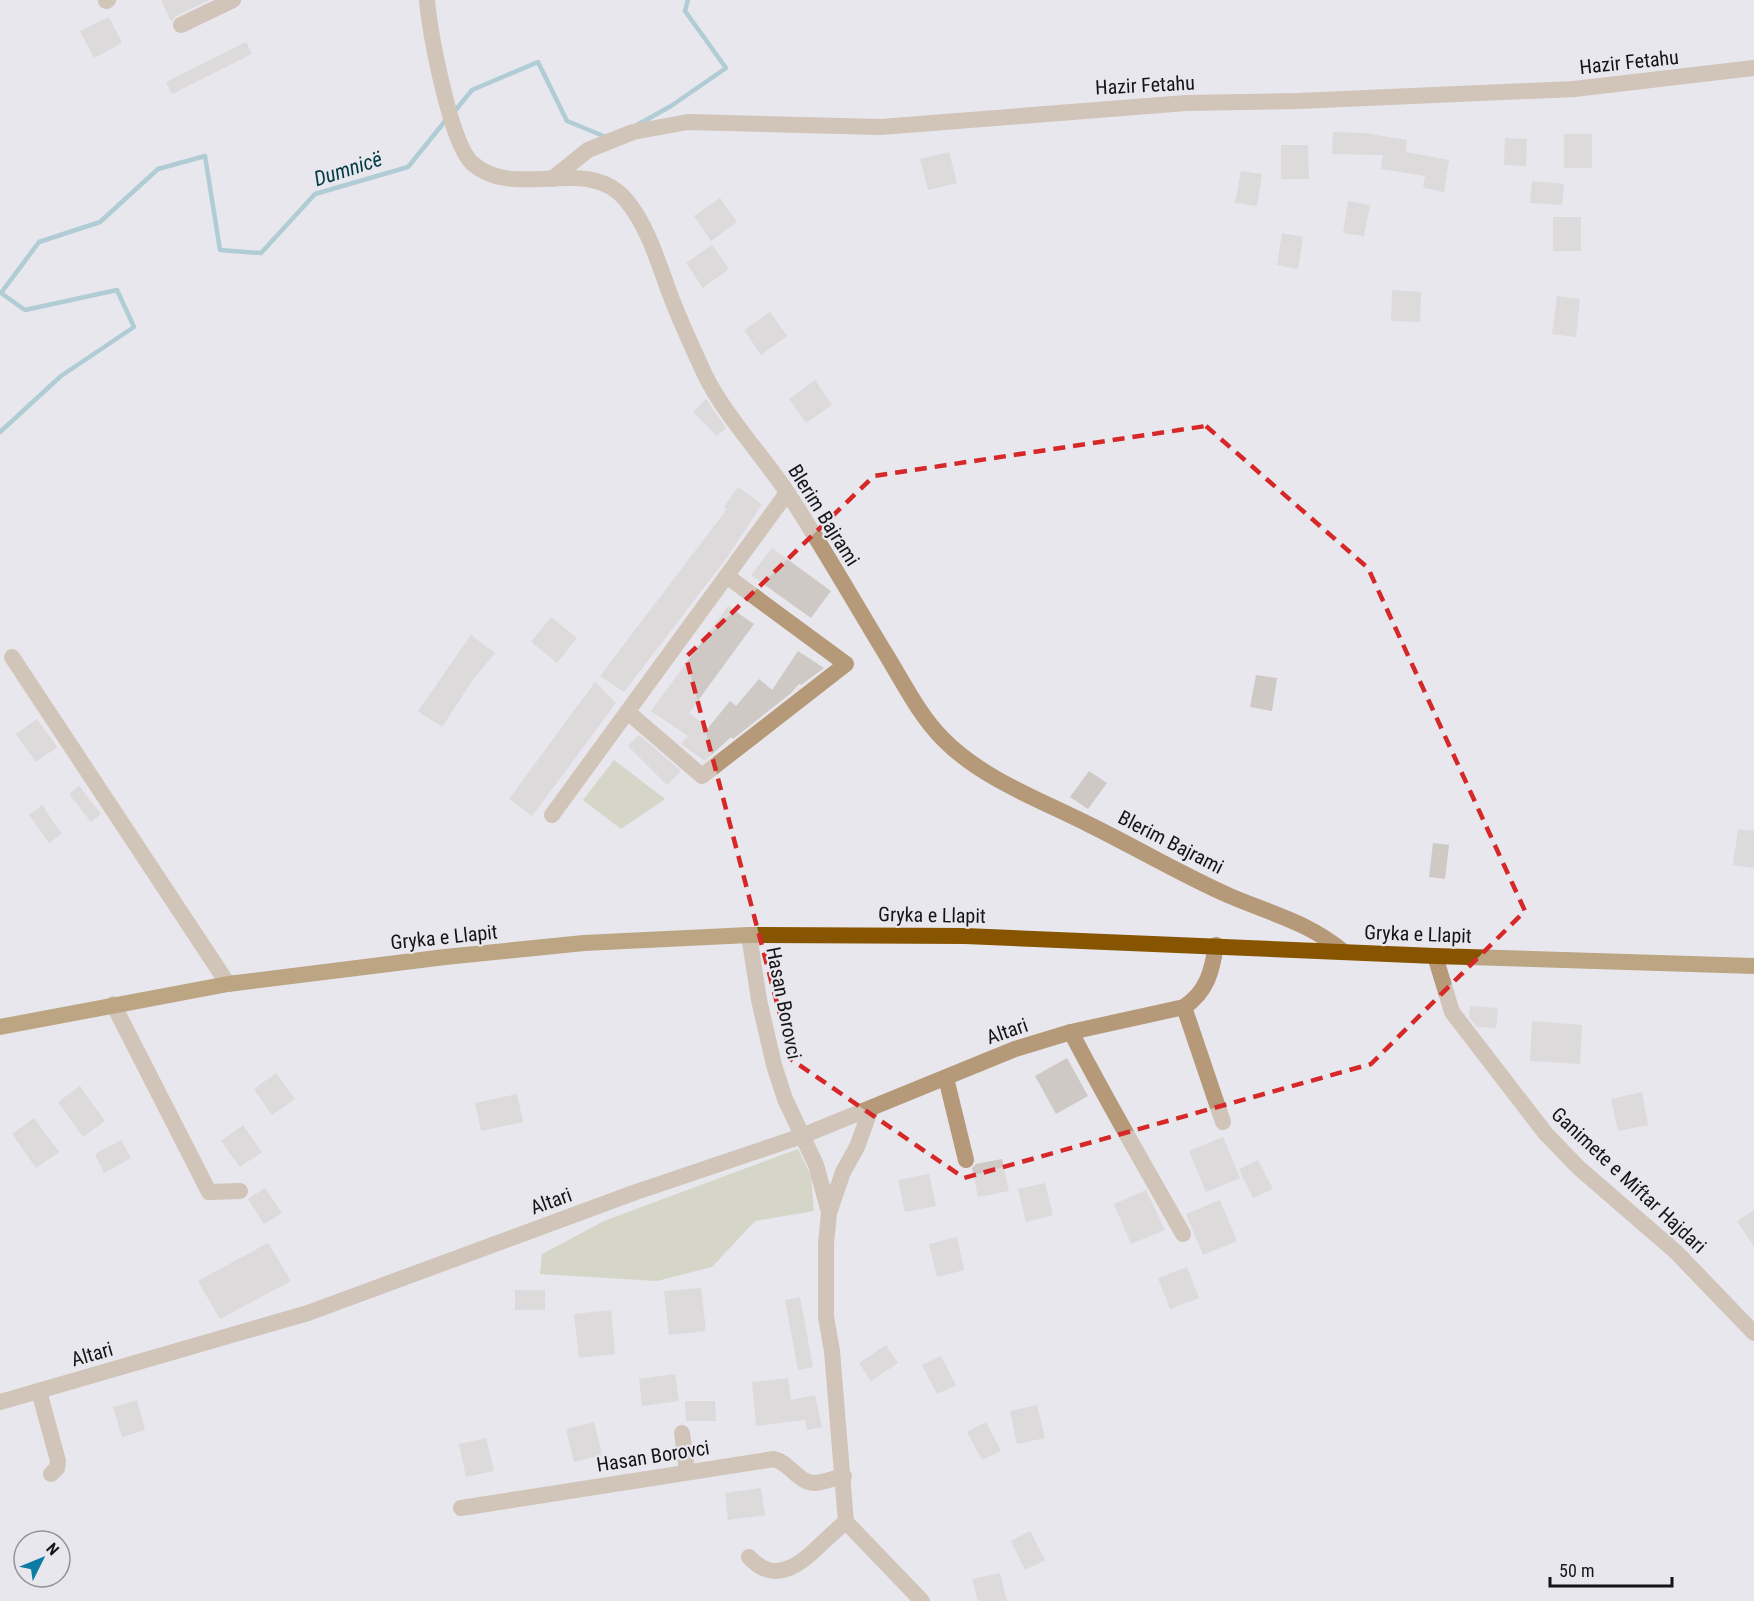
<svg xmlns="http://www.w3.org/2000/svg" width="1754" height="1601" font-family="'Roboto Condensed',sans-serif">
  <rect width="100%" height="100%" fill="#e7e7ed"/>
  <!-- green -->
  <g fill="#bec19a">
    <path d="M614,760L665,799L621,829L583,800Z"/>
    <path d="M798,1149L811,1176L814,1211L755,1221L712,1267L657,1281L540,1274L542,1254L604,1221Z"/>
  </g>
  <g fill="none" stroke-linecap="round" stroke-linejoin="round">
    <!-- stream -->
    <g stroke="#6daab7" stroke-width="4.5">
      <path d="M454,112L472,90L538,62L567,121L606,137"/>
      <path d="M637,125L671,106L726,68L685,11L688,0"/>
      <path d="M0,432L61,376L134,327L117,290L25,310L1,293L39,242L100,222L158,169L205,156L220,250L261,253L315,194L408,167L446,120"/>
    </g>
  </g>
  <!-- building -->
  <g fill="#cfc9c6">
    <path d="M161,0H209L176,16L171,22Z"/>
    <path d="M109,17L122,43L94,58L80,31Z"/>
    <path d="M246,42L252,54L172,94L166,82Z"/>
    <path d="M1333,132L1364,133L1407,140L1406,152L1449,160L1444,192L1423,188L1425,176L1381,169L1383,155L1332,154Z"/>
    <rect x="1564" y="134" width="28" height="34"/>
    <path d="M1505,138L1527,139L1526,166L1504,165Z"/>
    <path d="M1281,145H1308L1309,179H1281Z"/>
    <path d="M949,152L957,183L928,190L920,159Z"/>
    <path d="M1241,171L1262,174L1257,206L1235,203Z"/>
    <path d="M1532,181L1564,184L1562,205L1530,203Z"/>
    <path d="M720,198L737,222L711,241L694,216Z"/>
    <path d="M1348,201L1370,205L1364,236L1343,233Z"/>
    <rect x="1553" y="217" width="28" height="34"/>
    <path d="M1282,233L1303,237L1298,269L1277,265Z"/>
    <path d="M712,245L729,269L703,288L686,263Z"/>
    <path d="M1392,290L1421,292L1420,322L1391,321Z"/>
    <path d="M1557,296L1580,299L1576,337L1552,334Z"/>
    <path d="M770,312L787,336L761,355L744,330Z"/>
    <path d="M815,380L832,405L806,423L789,399Z"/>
    <path d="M706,399L726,428L717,436L693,412Z"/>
    <path d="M738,487L762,504L728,556L624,692L600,676L727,509L724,507Z"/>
    <path d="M772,548L831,591L811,618L751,575Z"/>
    <path d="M728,606L754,624L689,713L708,728L730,701L736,706L759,679L772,690L798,651L824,668L801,685L799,684L791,693L733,739L731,737L705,761L681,744L688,736L651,711Z"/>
    <path d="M551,617L577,638L557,663L531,642Z"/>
    <path d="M471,635L495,653L472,681L442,727L418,711Z"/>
    <path d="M1256,675L1277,678L1272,711L1250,707Z"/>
    <path d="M595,682L616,703L532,816L509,799Z"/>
    <path d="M37,719L57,747L36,762L16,734Z"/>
    <path d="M639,735L681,771L667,785L628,746Z"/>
    <path d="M1089,771L1107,783L1088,809L1070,797Z"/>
    <path d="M79,786L101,814L91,822L69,794Z"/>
    <path d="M42,805L62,834L49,843L29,815Z"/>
    <path d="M1738,829L1754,831V868L1733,865Z"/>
    <path d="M1433,843L1449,845L1445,879L1429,877Z"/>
    <path d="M1470,1006L1498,1008L1496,1028L1477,1027L1469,1017Z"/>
    <path d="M1532,1021L1582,1025L1580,1064L1530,1061Z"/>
    <path d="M1067,1058L1088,1096L1056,1114L1035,1076Z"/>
    <path d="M276,1073L295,1099L272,1115L254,1089Z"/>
    <path d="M80,1086L105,1121L83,1137L58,1102Z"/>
    <path d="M1642,1092L1648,1125L1618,1131L1611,1099Z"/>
    <path d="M517,1094L523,1122L481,1131L475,1103Z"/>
    <path d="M34,1118L59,1152L36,1168L12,1134Z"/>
    <path d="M243,1125L262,1152L240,1167L221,1141Z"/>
    <path d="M1223,1137L1240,1178L1206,1192L1189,1151Z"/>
    <path d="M121,1140L131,1158L104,1173L95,1154Z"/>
    <path d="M1002,1159L1009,1191L978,1197L972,1168L976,1164Z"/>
    <path d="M1258,1160L1273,1189L1253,1198L1239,1169Z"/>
    <path d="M929,1174L936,1206L905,1212L898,1180Z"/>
    <path d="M1045,1183L1053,1215L1026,1222L1018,1189Z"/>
    <path d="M265,1188L282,1213L264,1224L248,1199Z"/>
    <path d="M1146,1190L1165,1230L1131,1244L1114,1204Z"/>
    <path d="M1220,1200L1237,1241L1203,1255L1186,1214Z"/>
    <path d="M1754,1210V1247L1737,1221Z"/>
    <path d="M957,1237L964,1270L937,1277L929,1244Z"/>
    <path d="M268,1243L291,1281L220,1319L198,1281Z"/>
    <path d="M1187,1267L1199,1298L1170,1309L1158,1278Z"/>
    <path d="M701,1288L706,1331L669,1335L664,1291Z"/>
    <rect x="515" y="1290" width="30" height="20"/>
    <path d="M800,1297L813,1367L798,1370L785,1300Z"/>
    <path d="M611,1310L615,1354L579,1358L574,1314Z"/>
    <path d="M886,1345L898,1363L871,1381L859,1363Z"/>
    <path d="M941,1356L956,1385L937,1394L922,1365Z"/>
    <path d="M675,1374L679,1401L642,1406L639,1379Z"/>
    <path d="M788,1378L791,1400L815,1395L822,1427L807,1430L805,1420L756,1426L752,1382Z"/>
    <path d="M137,1400L145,1430L122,1437L113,1407Z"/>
    <path d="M685,1401H715L716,1421H686Z"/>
    <path d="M1037,1405L1045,1438L1017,1444L1010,1411Z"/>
    <path d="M594,1422L602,1455L574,1462L566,1429Z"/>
    <path d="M986,1422L1001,1451L982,1460L967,1432Z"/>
    <path d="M486,1438L494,1471L466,1477L459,1444Z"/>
    <path d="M761,1488L765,1515L728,1520L725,1493Z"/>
    <path d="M1030,1531L1045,1560L1025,1570L1011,1541Z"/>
    <path d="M1000,1573L1007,1601H978L972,1579Z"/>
  </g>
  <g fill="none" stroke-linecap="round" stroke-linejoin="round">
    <!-- minor -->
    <g stroke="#b59978" stroke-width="16">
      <path d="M106,1L108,0"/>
      <path d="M181,25L233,0"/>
      <path d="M552,179L588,150L633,132L688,122L881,127L1186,103L1298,101L1574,89L1754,68"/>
      <path d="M12,657L228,984"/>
      <path d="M629,713L702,776L846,664L728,577"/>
      <path d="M552,815L787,493"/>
      <path d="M749,935L759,1000L774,1065L785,1099L816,1165L829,1212"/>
      <path d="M1435,956L1452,1012L1546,1134L1579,1168L1676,1252L1754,1333"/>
      <path d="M113,1004L209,1192L240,1191"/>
      <path d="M1184,1007L1223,1122"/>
      <path d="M1071,1032C1106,1100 1145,1166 1183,1234"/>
      <path d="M946,1078L966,1160"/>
      <path d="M870,1111L857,1147L843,1172L829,1213L826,1244V1317L832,1351L846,1522L922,1601"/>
      <path d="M39,1391L58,1461L57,1468L51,1474"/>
      <path d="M0,1402L308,1313L636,1192L802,1136L1015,1049L1071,1032L1184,1007C1207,992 1212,971 1216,945"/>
      <path d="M682,1433L687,1471"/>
      <path d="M461,1508L774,1459C790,1463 798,1483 815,1483C825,1482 834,1478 844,1476"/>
      <path d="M749,1557C785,1596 817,1543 846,1522"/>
    </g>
    <!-- tertiary -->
    <path stroke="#b59978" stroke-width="16" d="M427,0C430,33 450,142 472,163C515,202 588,153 626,200C648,226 659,265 671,297C681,323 693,349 705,375C724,414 762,455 787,492C822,545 854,602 887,656C904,684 920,716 943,739C982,779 1041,800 1090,825C1137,848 1182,875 1230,896C1272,914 1308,922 1344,952"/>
    <!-- primary -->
    <path stroke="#875500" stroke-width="16" d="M0,1027L228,984L445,957L584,943L749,935L965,936L1435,956L1754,966"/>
  </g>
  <!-- marked area -->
  <path d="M0 0H1754V1601H0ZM1206,426L1368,568L1525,911L1371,1064L964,1178L792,1060L686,657L874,476Z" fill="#e7e7ed" fill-opacity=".55" fill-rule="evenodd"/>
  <path fill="none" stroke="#d62828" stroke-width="4.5" stroke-dasharray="12 8" stroke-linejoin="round" d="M1206,426L1368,568L1525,911L1371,1064L964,1178L792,1060L686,657L874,476Z"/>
  <g text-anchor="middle" stroke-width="4.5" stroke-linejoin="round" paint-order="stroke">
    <!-- street labels -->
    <g font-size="20" fill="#151517" stroke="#e7e7ed">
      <text transform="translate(1629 62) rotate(-6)" y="7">Hazir Fetahu</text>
      <text transform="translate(1145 85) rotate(-3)" y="7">Hazir Fetahu</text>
      <text transform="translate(824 515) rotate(58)" y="7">Blerim Bajrami</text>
      <text transform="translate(1171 842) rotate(27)" y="7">Blerim Bajrami</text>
      <text transform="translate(932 915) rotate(1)" y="7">Gryka e Llapit</text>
      <text transform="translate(1418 934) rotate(2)" y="7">Gryka e Llapit</text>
      <text transform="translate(444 937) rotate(-6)" y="7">Gryka e Llapit</text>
      <text transform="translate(784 1003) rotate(79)" y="7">Hasan Borovci</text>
      <text transform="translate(1007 1031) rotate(-19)" y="7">Altari</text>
      <text transform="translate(1629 1180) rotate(43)" y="7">Ganimete e Miftar Hajdari</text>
      <text transform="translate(551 1201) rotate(-20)" y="7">Altari</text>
      <text transform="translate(92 1354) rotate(-16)" y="7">Altari</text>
      <text transform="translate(653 1456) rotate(-9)" y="7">Hasan Borovci</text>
    </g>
    <!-- water labels -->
    <g font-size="21" font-style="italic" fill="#003b45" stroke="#e7e7ed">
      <text transform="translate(348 169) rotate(-18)" y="7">Dumnicë</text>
    </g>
  </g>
  <!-- north arrow -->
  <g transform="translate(42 1559) rotate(47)"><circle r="28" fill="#e7e7ed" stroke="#939397" stroke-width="1.5"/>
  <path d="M0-4.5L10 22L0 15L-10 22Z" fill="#0c7ca5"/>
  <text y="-9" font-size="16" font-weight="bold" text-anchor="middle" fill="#151517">N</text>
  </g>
  <!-- scale -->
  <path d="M1550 1577v9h122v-9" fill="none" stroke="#151517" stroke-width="3"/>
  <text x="1559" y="1577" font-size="18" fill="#151517" stroke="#e7e7ed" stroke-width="4.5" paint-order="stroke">50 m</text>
</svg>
